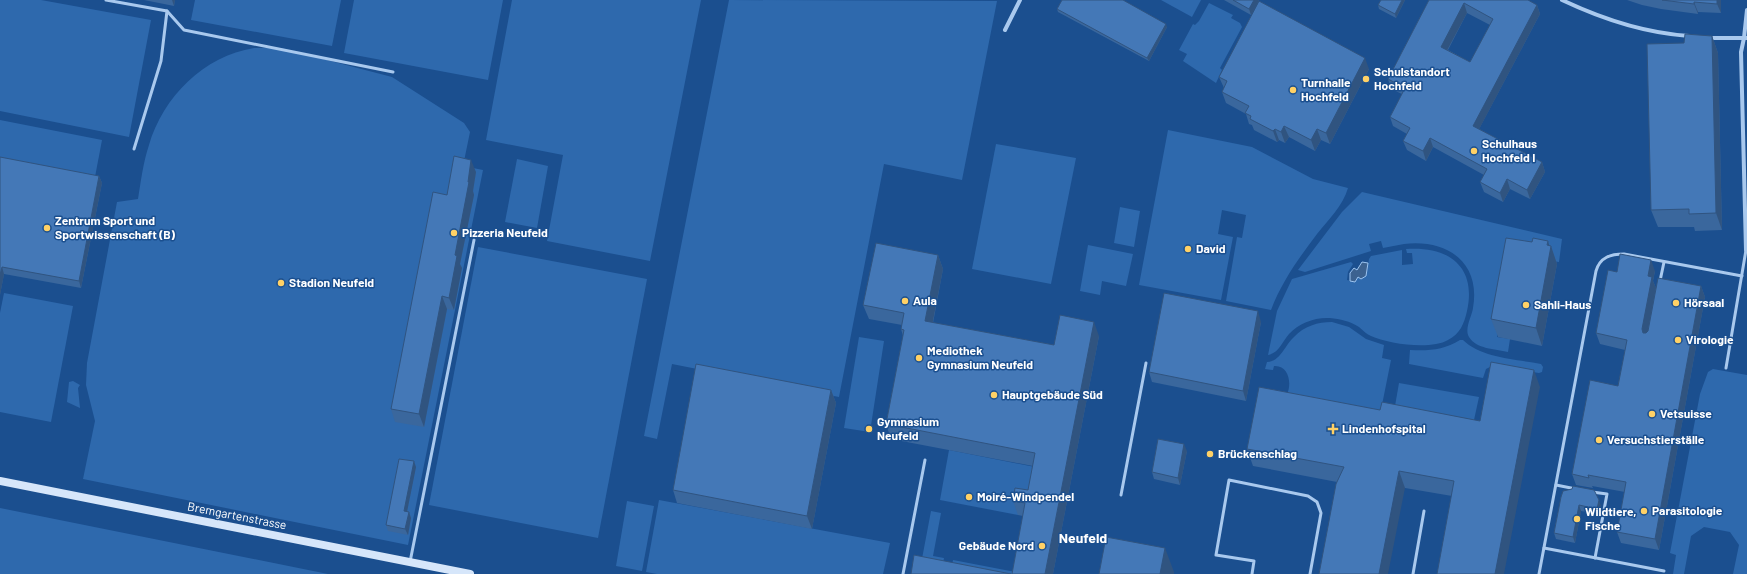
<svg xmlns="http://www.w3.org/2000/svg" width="1747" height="574" font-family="Barlow,sans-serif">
  <rect width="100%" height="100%" fill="#1b4f8f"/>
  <!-- green -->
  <g fill="#2e69ad">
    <path d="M0,0H41L151,20L129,137L0,111Z"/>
    <path d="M195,0H341L332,46L191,20Z"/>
    <path d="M354,0H503L488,80L344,53Z"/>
    <path d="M512,0H701L650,261L547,241L563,155L486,140Z"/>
    <path d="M729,0L997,1L962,180L884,164L839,397L672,364L657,439L644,436Z"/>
    <path d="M1161,0H1201L1192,17Z"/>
    <path d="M1209,3L1233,15L1231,18L1240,23L1242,27L1220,68L1222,70L1216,83L1183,61L1187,54L1179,50L1193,24L1195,25L1199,21Z"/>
    <path d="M254,48H281L392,77L464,123L470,132L463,166L483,170L408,545L83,479L95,421L86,385L87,363L117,202L138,199C141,181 143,163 149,145C163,97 204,56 254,48Z"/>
    <path d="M0,120L102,140L95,177L0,159Z"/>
    <path d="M1168,130L1252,147L1313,179L1348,188C1343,206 1328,220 1317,234C1299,258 1282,281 1271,310L1226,301L1237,237L1242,238L1246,215L1222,210L1218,234L1233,237L1221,300L1139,285Z"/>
    <path d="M996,144L1076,158L1051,284L972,269Z"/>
    <path d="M517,159L548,166L537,228L505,222Z"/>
    <path d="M1362,192L1562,239L1559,262L1512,255L1497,337L1510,339L1508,352C1495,349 1476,349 1469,337C1464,329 1472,316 1473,308C1481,262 1447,239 1404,244C1397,245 1390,247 1383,248L1381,241L1369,244L1371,251L1305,272L1298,270L1342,212Z"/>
    <path d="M1120,207L1140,211L1134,247L1114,243Z"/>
    <path d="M1088,245L1133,254L1126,286L1102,281L1100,295L1080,291Z"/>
    <path d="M478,247L647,279L598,538L429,505Z"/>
    <path d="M1406,249C1448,246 1477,266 1467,311C1464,324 1460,334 1448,340C1431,350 1388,344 1371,336C1366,334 1363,330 1359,327C1350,321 1340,319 1330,318C1315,317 1299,323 1289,334C1282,342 1279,353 1268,355L1277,311L1292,279L1351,262L1353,264L1348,272L1347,280L1355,282L1358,277L1366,276L1369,259L1371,256L1402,250V265L1413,264L1412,253H1407Z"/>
    <path d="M4,293L73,306L51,422L0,412V313Z"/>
    <path d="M1332,322L1349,327L1366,339L1384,345L1382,358L1391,360L1378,425L1287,394C1292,384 1289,365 1274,366L1273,370L1265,369L1267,362C1280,362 1285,345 1294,337C1304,326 1318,322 1332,322Z"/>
    <path d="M859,337L884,341L870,432L844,428Z"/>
    <path d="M1460,340H1463C1481,358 1516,359 1541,364L1543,367L1542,372L1539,373L1492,366L1486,369L1483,378L1409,364L1410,350C1429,351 1444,350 1460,340Z"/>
    <path d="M1713,369L1747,375V574H1733L1739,545L1730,532L1704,527L1691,536L1684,574H1673L1676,555L1670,553L1700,394L1708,372Z"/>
    <path d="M73,381L80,385L78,388L80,408L67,402L69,382Z"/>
    <path d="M1399,383L1479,397L1474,420L1395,406Z"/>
    <path d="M949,450L1040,468L1033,504L1021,502L1018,515L940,500Z"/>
    <path d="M659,500L890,543L883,574H657L646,572Z"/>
    <path d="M627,501L654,506L642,571L616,566Z"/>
    <path d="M0,508L328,574H0Z"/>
    <path d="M931,511L941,513L933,556L944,558L942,568L921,564Z"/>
    <path d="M953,560L1020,573V574H971L951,570Z"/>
  </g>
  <!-- water -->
  <path fill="#3c6290" stroke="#9cc4f0" d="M1362,262L1368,263L1366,276L1361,279L1358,277L1355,282L1350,281V273L1354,268L1357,270Z"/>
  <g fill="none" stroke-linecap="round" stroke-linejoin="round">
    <!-- lane -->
    <g stroke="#a9c9ee" stroke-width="3">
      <path d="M106,0L167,11L184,30L393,72"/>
      <path d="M134,149L161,61L167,11"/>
      <path d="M1660,281L1664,262"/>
      <path d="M1726,368L1746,250"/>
      <path d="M1556,485L1576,489"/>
      <path d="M1592,492L1607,494L1595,558"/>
      <path d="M1121,495L1146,363"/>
      <path d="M1544,548L1664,571"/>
      <path d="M410,562L474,240"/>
      <path d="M903,574L925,460"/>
      <path d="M1252,574L1254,561L1216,555L1229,480L1308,496L1317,502L1321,513L1310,574"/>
      <path d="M1413,574L1424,511"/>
      <path d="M1539,574L1596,271C1600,257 1611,254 1624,254L1742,276"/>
    </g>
    <!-- street -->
    <g stroke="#a9c9ee" stroke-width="4">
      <path d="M1562,0C1602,19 1644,33 1689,36"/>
      <path d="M1005,30L1020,0"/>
      <path d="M1707,38H1747"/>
      <path d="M1746,250L1741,52L1744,38L1747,10"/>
    </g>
    <!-- secondary -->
    <path stroke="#d6e6fa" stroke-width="8" d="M0,481L470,574"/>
  </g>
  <!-- wall -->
  <g fill="#3a679d" fill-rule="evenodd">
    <path d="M144,0H175L174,6Z"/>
    <path d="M1224,0H1259L1251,15Z"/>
    <path d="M1381,0H1405L1396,18L1379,9L1378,5Z"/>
    <path d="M1429,0L1537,5L1540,14L1479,129L1542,162L1545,172L1530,199L1510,189L1503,202L1484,192L1480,182L1484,175L1433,147L1426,161L1407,150L1403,141L1407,134L1393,126L1390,117L1402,94L1391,89L1388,79ZM1467,13L1490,25L1470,62L1448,50Z"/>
    <path d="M1627,0H1721V13L1698,12V14L1661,9L1642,5Z"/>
    <path d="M1057,9L1167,27L1149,61L1058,12Z"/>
    <path d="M1712,36L1718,53L1722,230L1695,231L1694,227H1658L1651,210L1684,43Z"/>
    <path d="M1369,69L1330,144L1321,140L1315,151L1289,137L1285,143L1279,140L1277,142L1254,130L1252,125L1249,124L1246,114L1226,103L1222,92L1224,88L1219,77Z"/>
    <path d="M0,157L99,176L102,183L81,288L4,274L0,295Z"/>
    <path d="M476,172L473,191L474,195L460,264L462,268L454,310L447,309L424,427L395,422L391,409L447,195Z"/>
    <path d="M1550,246H1551L1557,264L1542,346L1498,337L1491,319Z"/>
    <path d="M938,255L943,269L933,323L1054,345L1099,336L1053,574H1012L1023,516L1018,515L1013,501L1028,490L1033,466L891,439L886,424L903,336L901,329L902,325L869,319L863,305Z"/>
    <path d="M1655,271L1653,281L1656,288L1701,286L1705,297L1659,550L1621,543L1617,532L1625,492L1592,486L1593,488L1576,485L1572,474L1618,386L1625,350L1600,344L1596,333L1617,272Z"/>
    <path d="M1261,322L1246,401L1152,382L1149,372Z"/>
    <path d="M1540,387L1452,496L1405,488L1337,482L1253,466L1247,449L1380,410L1480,421Z"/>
    <path d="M831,390L836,403L812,529L677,503L673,490Z"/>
    <path d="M1187,451L1180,485L1154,479L1152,472Z"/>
    <path d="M416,467L407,511L409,512L411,518L408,535L388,531L386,525Z"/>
    <path d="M1561,497L1601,506L1599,514L1581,511L1575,543L1556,539L1554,533Z"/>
  </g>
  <!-- shaded-wall -->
  <g fill="#305480">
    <path d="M172,0H175L174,6Z"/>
    <path d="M1254,0H1259L1251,15L1249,9Z"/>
    <path d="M1402,0H1405L1396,18L1395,14Z"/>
    <path d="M1717,0H1721V13L1717,4Z"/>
    <path d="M1694,2L1698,12V14L1694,4Z"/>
    <path d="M1464,3L1467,13L1444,56L1441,47Z"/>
    <path d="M1537,5L1540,14L1476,135L1473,126Z"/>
    <path d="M1166,24L1167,27L1149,61L1147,58Z"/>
    <path d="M1712,36L1718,53L1722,230L1716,213Z"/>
    <path d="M1365,58L1369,69L1330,144L1326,133Z"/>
    <path d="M1284,126L1289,137L1285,143L1281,132Z"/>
    <path d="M1275,129L1279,140L1277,142L1273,131Z"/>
    <path d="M1317,129L1321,140L1315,151L1311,140Z"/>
    <path d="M1430,138L1433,147L1426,161L1423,151Z"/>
    <path d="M471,160L476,172L473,191L474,195L460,264L462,268L454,310L449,298L455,255Z"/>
    <path d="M1542,162L1545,172L1530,199L1527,190Z"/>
    <path d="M99,176L102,183L81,288L79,281Z"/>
    <path d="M1507,179L1510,189L1503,202L1500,193Z"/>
    <path d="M1548,241L1550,248L1551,246L1557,264L1542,346L1536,328Z"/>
    <path d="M938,255L943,269L930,336L925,321Z"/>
    <path d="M1651,260L1655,271L1653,281L1656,288L1646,340L1642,329L1648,276Z"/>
    <path d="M2,267L4,274L0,295V275Z"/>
    <path d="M1701,286L1705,297L1659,550L1655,539Z"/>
    <path d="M442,296L447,309L424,427L419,414Z"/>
    <path d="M1258,311L1261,322L1246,401L1243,391Z"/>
    <path d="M1094,322L1099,336L1053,574H1045Z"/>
    <path d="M1534,370L1540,387L1504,574H1495Z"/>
    <path d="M831,390L836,403L812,529L807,516Z"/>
    <path d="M1184,444L1187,451L1180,485L1178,478Z"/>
    <path d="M414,461L416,467L406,517L404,511Z"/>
    <path d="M1399,471L1405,488L1388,574H1379Z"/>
    <path d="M1599,500L1601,506L1599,514L1597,509Z"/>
    <path d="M1579,505L1581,511L1575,543L1573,537Z"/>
    <path d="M409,512L411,518L408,535L405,529Z"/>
    <path d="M1165,548L1174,572V574H1160Z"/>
  </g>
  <!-- building -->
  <g fill="#4478b7" stroke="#305480" fill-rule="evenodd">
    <path d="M1062,0H1123L1166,24L1147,58L1057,9Z"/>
    <path d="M1233,0H1254L1249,9Z"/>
    <path d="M1381,0H1402L1395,14L1378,5Z"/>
    <path d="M1429,0H1528L1537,5L1473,126L1542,162L1527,190L1507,179L1500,193L1480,182L1487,169L1430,138L1423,151L1403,141L1410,128L1390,117L1405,88L1388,79ZM1464,3L1493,19L1470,62L1441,47Z"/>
    <path d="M1662,0H1717V4L1694,2V4Z"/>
    <path d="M1259,1L1365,58L1326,133L1317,129L1311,140L1284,126L1281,132L1275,129L1273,131L1250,119L1251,116L1245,113L1249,106L1222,92L1227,81L1219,77Z"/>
    <path d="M1685,34L1712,36L1716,213L1689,214V209L1651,210L1647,44L1684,43Z"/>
    <path d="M454,156L471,160L468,182H469L455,255L457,256L449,298L442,296L419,414L391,409L433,192L447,195Z"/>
    <path d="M0,157L99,176L79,281L2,267L0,275Z"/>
    <path d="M1506,238L1532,242L1533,238L1548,241L1547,245L1551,246L1536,328L1491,319Z"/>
    <path d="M876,243L938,255L925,321L1054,345L1060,315L1094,322L1045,574H1012L1025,503L1013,501L1015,488L1028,490L1035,453L886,424L904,330L901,329L904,313L863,305Z"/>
    <path d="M1620,254L1651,260L1648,276L1652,277L1642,329L1643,333H1646L1648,331L1658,278L1701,286L1655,539L1617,532L1626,482L1588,475L1589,478L1572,474L1590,380L1618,386L1627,340L1596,333L1608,270L1617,272Z"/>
    <path d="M1164,293L1258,311L1243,391L1149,372Z"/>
    <path d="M1491,362L1534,370L1495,574H1437L1454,481L1399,471L1379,574H1319L1336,484L1344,467L1247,449L1259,387L1380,410L1382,402L1480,421Z"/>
    <path d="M696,364L831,390L807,516L673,490Z"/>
    <path d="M1158,439L1184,444L1178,478L1152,472Z"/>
    <path d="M399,459L414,461L404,511L409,512L405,529L386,525Z"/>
    <path d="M1573,486L1594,490L1599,500L1597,509L1579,505L1573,537L1554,533L1561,497L1563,491L1572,489Z"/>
    <path d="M1106,537L1165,548L1160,574H1099Z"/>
    <path d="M914,555L1011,574H911Z"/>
  </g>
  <!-- markers -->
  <g fill="#ffd166" stroke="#1b4f8f" stroke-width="1.5">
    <circle cx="1366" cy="79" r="4"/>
    <circle cx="1293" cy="90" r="4"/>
    <circle cx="1474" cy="151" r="4"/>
    <circle cx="47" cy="228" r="4"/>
    <circle cx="454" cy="233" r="4"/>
    <circle cx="1188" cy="249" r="4"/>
    <circle cx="281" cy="283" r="4"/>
    <circle cx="905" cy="301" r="4"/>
    <circle cx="1676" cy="303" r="4"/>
    <circle cx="1526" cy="305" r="4"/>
    <circle cx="1678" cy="340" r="4"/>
    <circle cx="919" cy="358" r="4"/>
    <circle cx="994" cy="395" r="4"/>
    <circle cx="1652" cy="414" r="4"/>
    <circle cx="869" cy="429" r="4"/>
    <path d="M1331 423h4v4h4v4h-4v4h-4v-4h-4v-4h4z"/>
    <circle cx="1599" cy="440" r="4"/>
    <circle cx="1210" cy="454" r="4"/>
    <circle cx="969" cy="497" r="4"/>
    <circle cx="1644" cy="511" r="4"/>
    <circle cx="1577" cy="519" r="4"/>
    <circle cx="1042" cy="546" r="4"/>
  </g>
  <g text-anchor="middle" stroke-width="3" stroke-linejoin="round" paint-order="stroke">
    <!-- poi labels -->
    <g font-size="12" font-weight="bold" fill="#fff" stroke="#1b4f8f" text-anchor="start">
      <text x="1374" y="76">Schulstandort<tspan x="1374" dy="14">Hochfeld</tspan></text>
      <text x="1301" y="87">Turnhalle<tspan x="1301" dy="14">Hochfeld</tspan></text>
      <text x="1482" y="148">Schulhaus<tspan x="1482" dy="14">Hochfeld I</tspan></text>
      <text x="55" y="225">Zentrum Sport und<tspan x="55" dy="14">Sportwissenschaft (B)</tspan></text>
      <text x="462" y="237">Pizzeria Neufeld</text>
      <text x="1196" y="253">David</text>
      <text x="289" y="287">Stadion Neufeld</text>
      <text x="913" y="305">Aula</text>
      <text x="1684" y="307">Hörsaal</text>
      <text x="1534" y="309">Sahli-Haus</text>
      <text x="1686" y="344">Virologie</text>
      <text x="927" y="355">Mediothek<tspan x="927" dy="14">Gymnasium Neufeld</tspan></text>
      <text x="1002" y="399">Hauptgebäude Süd</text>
      <text x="1660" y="418">Vetsuisse</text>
      <text x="877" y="426">Gymnasium<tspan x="877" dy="14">Neufeld</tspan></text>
      <text x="1342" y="433">Lindenhofspital</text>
      <text x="1607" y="444">Versuchstierställe</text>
      <text x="1218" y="458">Brückenschlag</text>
      <text x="977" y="501">Moiré-Windpendel</text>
      <text x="1652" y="515">Parasitologie</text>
      <text x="1585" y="516">Wildtiere,<tspan x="1585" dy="14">Fische</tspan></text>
      <text x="1034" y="550" text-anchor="end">Gebäude Nord</text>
    </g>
    <!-- street labels -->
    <g font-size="12" fill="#fff" stroke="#1b4f8f">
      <text transform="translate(237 516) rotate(11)" y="4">Bremgartenstrasse</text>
    </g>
    <!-- quarter labels -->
    <g font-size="14" font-weight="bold" fill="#fff" stroke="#1b4f8f">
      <text x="1083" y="543">Neufeld</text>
    </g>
  </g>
</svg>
